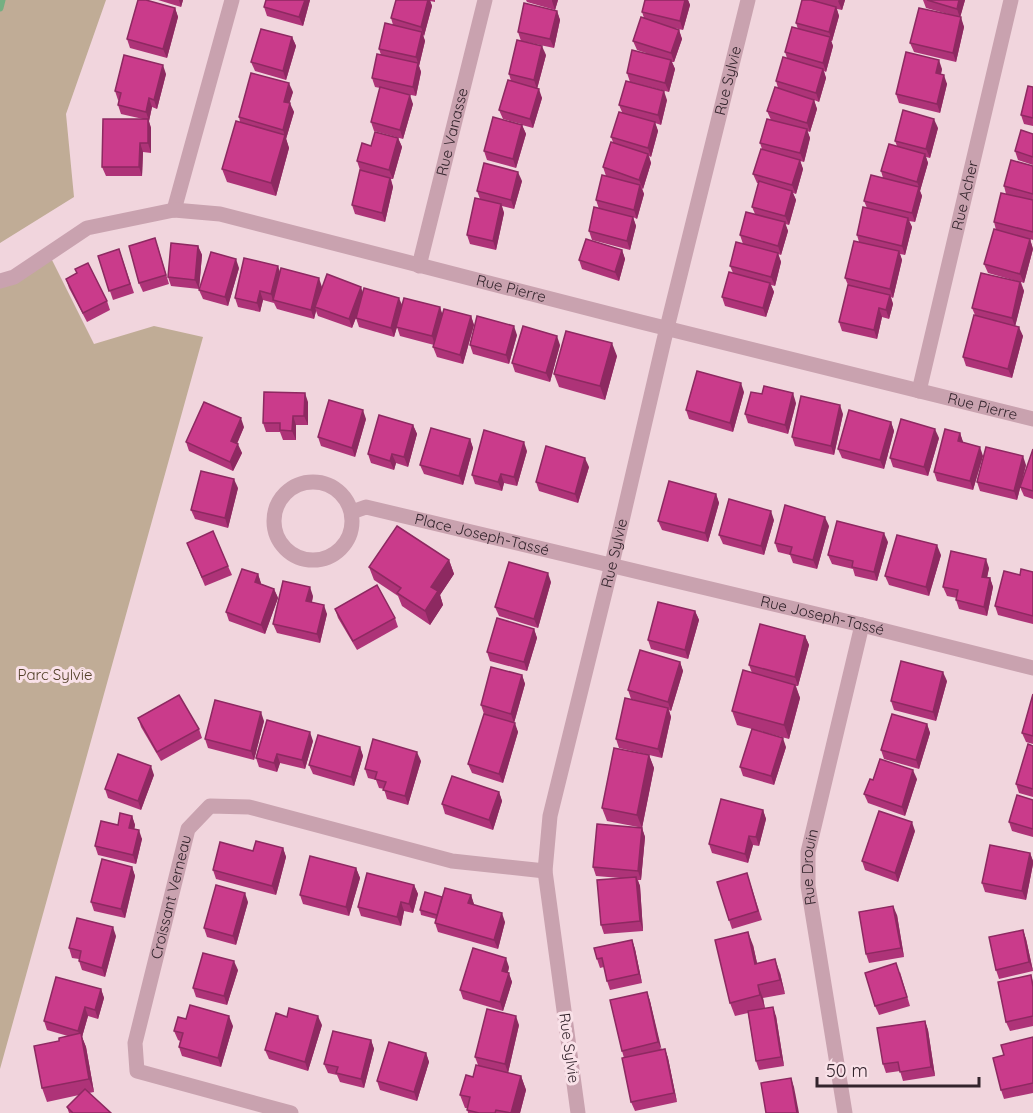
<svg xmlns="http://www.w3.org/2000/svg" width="1033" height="1113" font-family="Quicksand,sans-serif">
  <rect width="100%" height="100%" fill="#f1d5dd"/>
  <!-- green -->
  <g fill="#c0ac96">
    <path d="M0,0H106L66,114L74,197L0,243Z"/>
    <path d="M49,254L94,344L154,326L203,337L0,1069V281Z"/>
  </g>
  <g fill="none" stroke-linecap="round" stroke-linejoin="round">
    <!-- stream -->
    <path stroke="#74af82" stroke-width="7" d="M0,8L2,0"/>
    <!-- minor -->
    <g stroke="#c9a2af" stroke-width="15">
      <path d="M174,210L232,0"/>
      <path id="s1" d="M419,266L485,0"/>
      <path id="s2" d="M0,281L14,277L87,228L174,210L220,214L641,322L1033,419"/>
      <path id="s3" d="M919,391L1011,0"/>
      <circle cx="313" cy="521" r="39"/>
      <path id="s4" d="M352,512L366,507L862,625L1033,668"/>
      <path id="s5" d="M291,1113L137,1071L135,1043L188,829L210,806L249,807L452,861L545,871"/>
      <path id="s6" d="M578,1113L545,871L550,816L612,564L664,340L748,0"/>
      <path id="s7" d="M845,1113L808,886V852L862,625"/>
    </g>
  </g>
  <!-- wall -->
  <g fill="#ae3378">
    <path d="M158,0H183L181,7Z"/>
    <path d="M310,0L303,26L267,16L264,7Z"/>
    <path d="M396,0H435V2L430,1L432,6L424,36L423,35L425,41L419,66L421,72L416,96L401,93L413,104L403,139L374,131L371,122L380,88L375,87L372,78L381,55L379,49L393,25L391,18Z"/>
    <path d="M526,0H558L555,10L527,2Z"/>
    <path d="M685,0H688L690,5L683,30L674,28L679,30L682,39L674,62H672L675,69L669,92L630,82L627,73L646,53L637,50L633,41L644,18L642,12Z"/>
    <path d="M802,0H845L842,10L837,9L839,16L832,41H831L833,46L826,72L824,71L826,78L819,102L814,100L817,109L810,132L807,131L810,138L804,162L800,161L803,169L796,194L793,193L796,200L789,225L785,224L788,231L781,255L778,254L781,262L775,286L771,285L774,292L766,317L725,306L722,297L733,273L730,266L743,244L740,235L755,214L752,207L759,183H757L753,174L762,149L760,143L771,120L767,111L778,88L776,81L787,58L785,52L798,29L796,23Z"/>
    <path d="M923,0H965L960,17L964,27L956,62L914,52L910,43L955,16L926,8Z"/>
    <path d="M175,8L178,17L167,58L130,48L127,39Z"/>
    <path d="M557,11L560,20L554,48L521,41L518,32Z"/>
    <path d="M292,37L296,46L286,80L255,71L251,62Z"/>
    <path d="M546,55L537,89L542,98L533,128L522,125L526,134L516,168L487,160L484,151L521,124L503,119L499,110L511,81L509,74Z"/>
    <path d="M942,69L941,74L947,84L940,113L899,103L896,94Z"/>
    <path d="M166,74L157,109L152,107L149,121L151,128V153L143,152L142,176H106L102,167L143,119L121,114L118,105L119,101L118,100L115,91Z"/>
    <path d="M1033,87V126L1024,124L1021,115Z"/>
    <path d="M293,92L289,103L294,112L286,139L289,148L276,196L227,182L222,169L240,122L239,117Z"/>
    <path d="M667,100L661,125L655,123L658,131L651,157L649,156L651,163L643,189L642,188L644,194L637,219L633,217L636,226L630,250L592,240L589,231L599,209L596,200L606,176L603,167L613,142L611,137L622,112L619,105Z"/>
    <path d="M938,128L930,158L926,157L928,163L920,191L922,196L915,222L909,221L912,227L905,255L900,254L902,260L893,298L891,297L893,304L889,319L882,317L877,339L842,331L839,322L848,285L845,278L859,242L857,235L867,208L864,201L883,178L881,171L897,146L895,141Z"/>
    <path d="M1033,134V165L1018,160L1015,151Z"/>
    <path d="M398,138L402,147L393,179H391L393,187L385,222L355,214L352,205L360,170L357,161L371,146Z"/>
    <path d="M1033,166V240L1030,239L1033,249L1024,283L1021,282L1024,291L1015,326L1023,336L1012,378L966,366L963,357L975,315L972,308L1020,282L988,273L984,264L996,230L994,222L1006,194L1004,186Z"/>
    <path d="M522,181L514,209L502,206L504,213L496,250L470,244L467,235L480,199L477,191Z"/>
    <path d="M198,246L202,255L199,289L171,286L168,277Z"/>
    <path d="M158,247L169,284L143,292L139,283Z"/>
    <path d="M119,249L134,293L113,300L98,256Z"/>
    <path d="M622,250L625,259L619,281L582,269L579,260Z"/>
    <path d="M239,268L228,306L203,299L199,290Z"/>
    <path d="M280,272L322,287L363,292L402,306L440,307L442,315L471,316L474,325L463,364L437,357L433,347L434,345L400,336L397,327L394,337L359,327L356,318L352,328L318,316L316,311L314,319L277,309L274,303L263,300L260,312L238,307L235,298Z"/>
    <path d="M66,279L107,301L110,310L87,322L69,288Z"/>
    <path d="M517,335L509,364L473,354L470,345Z"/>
    <path d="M560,345L550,382L515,372L512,363Z"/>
    <path d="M617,356L605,400L559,387L554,374Z"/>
    <path d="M744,392L733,432L689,419L686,410Z"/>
    <path d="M308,402V425H296V440H283L280,432H266L263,423Z"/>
    <path d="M796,403L788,434L748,423L745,414Z"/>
    <path d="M843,414L834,455L795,446L792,437Z"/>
    <path d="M366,419L355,457L321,446L318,437Z"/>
    <path d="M891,422L894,431L884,469L842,458L838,449Z"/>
    <path d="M413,425L417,434L408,467L396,463L394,470L371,463L368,454Z"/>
    <path d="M244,427L237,444L242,453L233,471L189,451L186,442Z"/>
    <path d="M960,433L963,442L983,456L973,490L937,481L934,472Z"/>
    <path d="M939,438L928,476L893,467L890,458Z"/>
    <path d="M470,439L473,448L463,485L424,474L420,465Z"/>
    <path d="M1033,449V499L1024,496L1020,487Z"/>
    <path d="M527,451L517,486L504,483L502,491L475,484L472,475Z"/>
    <path d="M1026,465L1017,500L980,491L977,482Z"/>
    <path d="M589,467L578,503L539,491L536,482Z"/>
    <path d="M238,488L228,528L195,519L191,510Z"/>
    <path d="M716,494L719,503L708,542L662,530L658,521Z"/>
    <path d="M774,520L764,555L723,544L719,535Z"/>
    <path d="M829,526L817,569L793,563L790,555L778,552L775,543Z"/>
    <path d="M888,542L877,581L855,576L853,569L832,564L828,555Z"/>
    <path d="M187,543L228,566L232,575L205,586Z"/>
    <path d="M941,555L929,596L889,585L885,576Z"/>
    <path d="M449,560L454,574L440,595L443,605L430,625L402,606L398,596L374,580L369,567Z"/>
    <path d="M989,568L987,578H990L993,587L987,616L959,609L956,600L957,598L947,596L943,587Z"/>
    <path d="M1033,572V624L998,615L995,606L1020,575Z"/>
    <path d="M258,574L261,584L274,589L278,598L265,634L229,621L226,612Z"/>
    <path d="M551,582L538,628L499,616L495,607Z"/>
    <path d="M313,596L312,602L327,614L320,643L277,633L273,624Z"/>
    <path d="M335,609L395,618L398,627L357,650L338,618Z"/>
    <path d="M695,611L699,620L688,659L651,649L648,640Z"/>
    <path d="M534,629L537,638L527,671L490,661L487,652Z"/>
    <path d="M805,636L809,645L798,686H796L800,698L789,739L737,725L732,711L752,673L749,665Z"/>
    <path d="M680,662L683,671L671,711L669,710L671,717L662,758L619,748L616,739L641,702L631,699L628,690Z"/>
    <path d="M522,675L525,684L514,723L518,732L503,783L472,773L468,764L484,714L481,705Z"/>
    <path d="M947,681L936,721L894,710L891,701Z"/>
    <path d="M1033,694V744L1026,742L1022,733Z"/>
    <path d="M138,718L199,729L202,738L161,761L141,727Z"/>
    <path d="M264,721L254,760L208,748L205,739Z"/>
    <path d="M927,724L930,733L919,769L884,759L881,750Z"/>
    <path d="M313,741L305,769L280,763L277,772L259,767L256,758Z"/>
    <path d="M1033,746V797L1019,793L1016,784Z"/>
    <path d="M360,747L363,756L354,786L313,774L309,765Z"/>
    <path d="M786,747L774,785L743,776L740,767Z"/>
    <path d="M649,755L654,768L642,828L645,837L641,880H638L640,886L643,931L604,934L601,925L620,878L596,876L593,867L638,827L607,821L602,808Z"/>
    <path d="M421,761L408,805L387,799L384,789L379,788L376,780L368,778L365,769Z"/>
    <path d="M154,775L141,810L108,798L105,789Z"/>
    <path d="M917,779L905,816L868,803L864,794L873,780Z"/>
    <path d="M499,792L502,801L493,830L445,814L442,804Z"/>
    <path d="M1033,800V837L1012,831L1009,822Z"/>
    <path d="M763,810L766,819L759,846L753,845L748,863L712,853L709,844Z"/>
    <path d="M132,816L135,825L134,829L142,839L136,864L98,855L95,846L118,825Z"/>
    <path d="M915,831L898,882L865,870L862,861Z"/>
    <path d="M283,848L286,857L276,895L216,879L213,870Z"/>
    <path d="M1030,853L1033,861V864L1026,900L985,892L982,883Z"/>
    <path d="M132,867L135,876L125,918L94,911L91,902Z"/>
    <path d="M356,868L360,878L349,916L303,904L300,895Z"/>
    <path d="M747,873L762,920L732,929L729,920Z"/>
    <path d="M414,885L418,894L413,913L404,911L401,926L361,916L358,907Z"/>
    <path d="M471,895L474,905L505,922L498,949L438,932L435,923L436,919L421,915L420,910L442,897Z"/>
    <path d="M248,902L236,945L207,937L204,928Z"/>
    <path d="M897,915L904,957L869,963L866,954Z"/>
    <path d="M1023,930L1026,939L1033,971L999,979L996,970Z"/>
    <path d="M116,936L105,977L82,970L79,961V959L72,958L69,948Z"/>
    <path d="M632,940L635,949L642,983L610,990L607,981L604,967L600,968L597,959Z"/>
    <path d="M753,945L757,963L780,973L785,994L763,998L765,1008L776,1016L784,1066L759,1070L756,1061L748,1013L735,1016L730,1003Z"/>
    <path d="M509,967L508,972L512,982L503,1011L463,999L460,990Z"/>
    <path d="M238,970L227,1005L196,997L193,988Z"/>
    <path d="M900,972L910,1006L879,1015L875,1006Z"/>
    <path d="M1031,975L1033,982V1026L1010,1031L1006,1022Z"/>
    <path d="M101,989L104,998L98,1019L88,1016L82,1037L86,1047L94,1092L89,1093L111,1113H69L67,1107L79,1095L47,1102L42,1088L59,1041L68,1036L47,1030L44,1021Z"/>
    <path d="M647,992L650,1001L661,1050L665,1049L668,1058L677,1102L635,1111L631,1102L624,1058L622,1051Z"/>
    <path d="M186,1019L233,1026L221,1067L182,1056L179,1047L180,1041L178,1040L174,1031Z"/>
    <path d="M925,1021L928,1030L935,1076L903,1081L900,1071L886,1073L883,1064Z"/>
    <path d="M322,1025L308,1071L269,1059L265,1050Z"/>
    <path d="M519,1025L508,1073L521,1076L526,1090L520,1113H468L467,1108H465L460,1095L473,1077L478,1065L475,1057Z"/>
    <path d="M1033,1037V1093L1004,1099L1001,1090L1004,1055Z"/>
    <path d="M371,1040L374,1049L364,1088L340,1082L337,1075L328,1073L324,1064Z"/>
    <path d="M426,1053L429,1062L417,1101L380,1090L377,1081Z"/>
  </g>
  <!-- shaded-wall -->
  <g fill="#8d2961">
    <path d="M179,0H183L181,7Z"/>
    <path d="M305,0H310L303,26L299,17Z"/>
    <path d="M428,0H430L432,6L424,36L421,27Z"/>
    <path d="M552,0H558L555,10L552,1Z"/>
    <path d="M685,0H688L690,5L683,30L680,21Z"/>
    <path d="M839,0H845L842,10L838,1Z"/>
    <path d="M959,0H965L960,18L957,9Z"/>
    <path d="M836,7L839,16L832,41L829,32Z"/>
    <path d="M175,8L178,17L167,58L163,49Z"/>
    <path d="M557,11L560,20L554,48L550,39Z"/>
    <path d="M961,17L964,27L956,62L953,53Z"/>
    <path d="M679,30L682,39L674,62L671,53Z"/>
    <path d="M422,32L425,41L419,66L416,57Z"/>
    <path d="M292,37L296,46L286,80L283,71Z"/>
    <path d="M830,37L833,46L826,72L823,63Z"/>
    <path d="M542,46L546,55L537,89L534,80Z"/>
    <path d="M671,60L675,69L669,92L665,83Z"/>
    <path d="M939,60L942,69L939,82L936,73Z"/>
    <path d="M418,63L421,72L416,96L413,87Z"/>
    <path d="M163,65L166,74L157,109L154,100Z"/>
    <path d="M823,69L826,78L819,102L816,93Z"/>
    <path d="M944,75L947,84L940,113L937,104Z"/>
    <path d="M289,83L293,92L287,111L284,102Z"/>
    <path d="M539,89L542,98L533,128L530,119Z"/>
    <path d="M664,91L667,100L661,125L658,115Z"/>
    <path d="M410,95L413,104L403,139L400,130Z"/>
    <path d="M149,98L152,107L149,121L146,112Z"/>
    <path d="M814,100L817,109L810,132L807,123Z"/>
    <path d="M290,103L294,112L286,139L283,130Z"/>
    <path d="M148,119L151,128V153L148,143Z"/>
    <path d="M934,119L938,128L930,158L926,149Z"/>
    <path d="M655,122L658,131L651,157L648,148Z"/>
    <path d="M522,125L526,134L516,168L513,159Z"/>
    <path d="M807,129L810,138L804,162L800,153Z"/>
    <path d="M285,135L289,148L276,196L271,183Z"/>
    <path d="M398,138L402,147L393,179L389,170Z"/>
    <path d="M140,143L143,152L142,176L139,167Z"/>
    <path d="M648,154L651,163L643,189L639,180Z"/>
    <path d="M925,154L928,163L920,191L922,196L915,222L912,213L919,187L917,182Z"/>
    <path d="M800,160L803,169L796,194L792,185Z"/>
    <path d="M518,172L522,181L514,209L511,200Z"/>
    <path d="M390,178L393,187L385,222L382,213Z"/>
    <path d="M640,185L644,194L637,219L634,210Z"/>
    <path d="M792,191L796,200L789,225L785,216Z"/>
    <path d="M501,204L504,213L496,250L493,241Z"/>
    <path d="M633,217L636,226L630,250L627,241Z"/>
    <path d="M908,218L912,227L905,255L902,246Z"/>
    <path d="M785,222L788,231L781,255L778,246Z"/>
    <path d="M1030,239L1033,249L1024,283L1020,274Z"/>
    <path d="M198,246L202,255L199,289L195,280Z"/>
    <path d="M622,250L625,259L619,281L615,272Z"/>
    <path d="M899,251L902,260L893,298L890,289Z"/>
    <path d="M778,253L781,262L775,286L771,277Z"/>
    <path d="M236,259L239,268L228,306L225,297Z"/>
    <path d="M278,266L281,275L273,300L271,294Z"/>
    <path d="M319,278L322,287L315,307L316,311L314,319L311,310Z"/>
    <path d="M1020,282L1024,291L1015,327L1012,318Z"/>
    <path d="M770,283L774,292L766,317L763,308Z"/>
    <path d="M361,287L364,296L352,328L349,319Z"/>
    <path d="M260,291L263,300L260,312L257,303Z"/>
    <path d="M890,295L893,304L889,319L886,310Z"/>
    <path d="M399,298L403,307L394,337L391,328Z"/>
    <path d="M440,307L443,316L435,345L432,336Z"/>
    <path d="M879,308L882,317L877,339L874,330Z"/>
    <path d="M471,316L474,325L463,364L460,355Z"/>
    <path d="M514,326L517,335L509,364L506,355Z"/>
    <path d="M1019,327L1023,336L1012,378L1008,369Z"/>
    <path d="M557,336L560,345L550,382L546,373Z"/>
    <path d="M612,343L617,356L605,400L600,386Z"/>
    <path d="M741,383L744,392L733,432L730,423Z"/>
    <path d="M305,393L308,402V425L304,416Z"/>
    <path d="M793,393L796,403L788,434L785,425Z"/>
    <path d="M840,405L843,414L834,455L831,446Z"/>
    <path d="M363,410L366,419L355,457L352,448Z"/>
    <path d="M293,416L296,425V440L292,431Z"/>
    <path d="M241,418L244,427L234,450L231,441Z"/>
    <path d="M891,422L894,431L884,469L880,460Z"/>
    <path d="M413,425L417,434L408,467L404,457Z"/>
    <path d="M935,429L939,438L928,476L924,467Z"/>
    <path d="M960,433L963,442L961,450L958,441Z"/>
    <path d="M470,439L473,448L463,485L459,476Z"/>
    <path d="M524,442L527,451L517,486L514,477Z"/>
    <path d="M238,444L242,453L233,471L230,462Z"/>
    <path d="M980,447L983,456L973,490L970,481Z"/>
    <path d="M392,454L396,463L394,470L390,461Z"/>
    <path d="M1023,456L1026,465L1017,500L1014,491Z"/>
    <path d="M585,458L589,467L578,503L575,494Z"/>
    <path d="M501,474L504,483L502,491L498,482Z"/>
    <path d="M234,479L238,488L228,528L225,518Z"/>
    <path d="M716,494L719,503L708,542L705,533Z"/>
    <path d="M771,511L774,520L764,555L761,546Z"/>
    <path d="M825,517L829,526L817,569L813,560Z"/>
    <path d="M884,533L888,542L877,581L874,572Z"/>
    <path d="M937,545L941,555L929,596L926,587Z"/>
    <path d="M986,559L989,568L985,586L982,577Z"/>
    <path d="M449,560L454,574L440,595L443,605L430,625L425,611L431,587Z"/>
    <path d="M548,573L551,582L538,628L534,619Z"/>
    <path d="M258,574L261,583L259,591L255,582Z"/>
    <path d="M990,578L993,587L987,616L984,607Z"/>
    <path d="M310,587L313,596L310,610L306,601Z"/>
    <path d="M274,589L278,598L265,634L261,625Z"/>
    <path d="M324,605L327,614L320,643L317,634Z"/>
    <path d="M695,611L699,620L688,659L685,650Z"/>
    <path d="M534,629L537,638L527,671L524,662Z"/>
    <path d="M805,636L809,645L798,686L795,677Z"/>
    <path d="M680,662L683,671L671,711L668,702Z"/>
    <path d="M943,672L947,681L936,721L933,712Z"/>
    <path d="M522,675L525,684L514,723L511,714Z"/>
    <path d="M795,685L800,698L789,739L784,725Z"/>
    <path d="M668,708L671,717L662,758L658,749Z"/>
    <path d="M261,712L264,721L254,760L251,751Z"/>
    <path d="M515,723L518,732L503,783L499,774Z"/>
    <path d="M927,724L930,733L919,769L916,760Z"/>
    <path d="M310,732L313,741L305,769L302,760Z"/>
    <path d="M783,738L786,747L774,785L771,776Z"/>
    <path d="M360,747L363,756L354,786L351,777Z"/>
    <path d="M417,752L421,761L408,805L405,796Z"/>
    <path d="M277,754L280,763L277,772L274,763Z"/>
    <path d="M649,755L654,768L642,828L645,837L641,880L638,871L642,828L637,815Z"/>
    <path d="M151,766L154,775L141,810L138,801Z"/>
    <path d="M913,770L917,779L905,816L902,807Z"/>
    <path d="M499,792L502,801L493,830L489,820Z"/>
    <path d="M763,810L766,819L759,846L756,837Z"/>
    <path d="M132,816L135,825L133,837L129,828Z"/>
    <path d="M912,822L915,831L898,882L895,873Z"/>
    <path d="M139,830L142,839L136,864L133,855Z"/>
    <path d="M749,836L753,845L748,863L745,854Z"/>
    <path d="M283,848L286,857L276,895L272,886Z"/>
    <path d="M1030,853L1033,861V864L1026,900L1022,891Z"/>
    <path d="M132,867L135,876L125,918L121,909Z"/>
    <path d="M356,868L360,878L349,916L346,907Z"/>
    <path d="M636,877L640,886L643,931L640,921Z"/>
    <path d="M414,885L418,894L413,913L409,904Z"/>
    <path d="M245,893L248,902L236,945L233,936Z"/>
    <path d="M471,895L474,904L472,912L468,903Z"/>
    <path d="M401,902L404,911L401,926L397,917Z"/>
    <path d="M893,906L897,915L904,957L901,948Z"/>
    <path d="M502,913L505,922L498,949L494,940Z"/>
    <path d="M113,927L116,936L105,977L102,968Z"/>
    <path d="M1023,930L1026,939L1033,971L1029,962Z"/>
    <path d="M748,932L753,945L760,977L755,964Z"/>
    <path d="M632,940L635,949L642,983L639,974Z"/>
    <path d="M506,958L509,967L506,980L502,971Z"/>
    <path d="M775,959L780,973L785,994L780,980Z"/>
    <path d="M234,961L238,970L227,1005L224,996Z"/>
    <path d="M509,973L512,982L503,1011L500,1002Z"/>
    <path d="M758,985L763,998L765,1009L760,995Z"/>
    <path d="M101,989L104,998L98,1019L95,1010Z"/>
    <path d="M647,992L650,1001L662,1051L658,1042Z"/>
    <path d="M85,1007L88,1016L82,1037L86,1047L94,1092L89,1079L82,1040L78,1031Z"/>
    <path d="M773,1007L776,1016L784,1066L781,1057Z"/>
    <path d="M229,1016L233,1026L221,1067L218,1058Z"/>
    <path d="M318,1016L322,1025L308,1071L305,1062Z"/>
    <path d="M516,1016L519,1025L508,1073L505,1064Z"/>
    <path d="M925,1021L928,1030L935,1076L931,1067Z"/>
    <path d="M371,1040L374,1049L364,1088L361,1079Z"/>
    <path d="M665,1049L668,1058L677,1102L674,1093Z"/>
    <path d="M426,1053L429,1062L417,1101L414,1092Z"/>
    <path d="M521,1076L526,1090L520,1113H511Z"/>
    <path d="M791,1078L794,1087L799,1113H797Z"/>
  </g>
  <!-- building -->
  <g fill="#ca3b8b" stroke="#8d2961" stroke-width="1.5">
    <path d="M138,0H146L175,8L163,49L127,39Z"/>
    <path d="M266,0H305L299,17L264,7Z"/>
    <path d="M396,0H428L421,27L391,18Z"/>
    <path d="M645,0H685L680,21L642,12Z"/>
    <path d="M802,0H811L836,7L829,32L796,23Z"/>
    <path d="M927,0H959L957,9Z"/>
    <path d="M524,3L557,11L550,39L518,32Z"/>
    <path d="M919,8L961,17L953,53L910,43Z"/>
    <path d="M641,17L679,30L671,53L633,41Z"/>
    <path d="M385,23L422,32L416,57L379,49Z"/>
    <path d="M792,27L830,37L823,63L785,52Z"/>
    <path d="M261,29L292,37L283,71L251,62Z"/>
    <path d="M517,40L542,46L534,80L509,74Z"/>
    <path d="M632,50L671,60L665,83L627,73Z"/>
    <path d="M906,52L939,60L936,73L944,75L937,104L896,94Z"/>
    <path d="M377,54L418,63L413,87L372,78Z"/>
    <path d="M124,55L163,65L154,100L149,98L146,112L118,105L121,93L115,91Z"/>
    <path d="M783,57L823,69L816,93L776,81Z"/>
    <path d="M251,73L289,83L284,102L290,103L283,130L239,117Z"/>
    <path d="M508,80L539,89L530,119L499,110Z"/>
    <path d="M626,81L664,91L658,115L619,105Z"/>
    <path d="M1028,86L1033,87V118L1021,115Z"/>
    <path d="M380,87L410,95L400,130L371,122Z"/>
    <path d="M775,87L814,100L807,123L767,111Z"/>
    <path d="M903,110L934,119L926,149L895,141Z"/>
    <path d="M619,112L655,122L648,148L611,137Z"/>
    <path d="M493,117L522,125L513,159L484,151Z"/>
    <path d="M103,119H148V143H140L139,167H102Z"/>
    <path d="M767,119L807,129L800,153L760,143Z"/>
    <path d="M236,121L285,135L271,183L222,169Z"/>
    <path d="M1021,130L1033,134V157L1015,151Z"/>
    <path d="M375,132L398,138L389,170L357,161L362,143L371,146Z"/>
    <path d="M611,142L648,154L639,180L603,167Z"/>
    <path d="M889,144L925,154L917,182L881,171Z"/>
    <path d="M761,149L800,160L792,185L753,174Z"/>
    <path d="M1011,160L1033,166V194L1004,186Z"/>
    <path d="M484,163L518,172L511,200L477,191Z"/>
    <path d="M360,170L390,178L382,213L352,205Z"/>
    <path d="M602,175L640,185L634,210L596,200Z"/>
    <path d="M871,175L919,187L912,213L864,201Z"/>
    <path d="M759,181L792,191L785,216L752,207Z"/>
    <path d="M1001,193L1033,200V232L994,222Z"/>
    <path d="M475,198L501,204L493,241L467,235Z"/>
    <path d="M594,207L633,217L627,241L589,231Z"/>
    <path d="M863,207L908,218L902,246L857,235Z"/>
    <path d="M746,212L785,222L778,246L740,235Z"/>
    <path d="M994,229L1030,239L1020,274L984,264Z"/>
    <path d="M155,238L166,275L139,283L129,246Z"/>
    <path d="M586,239L622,250L615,272L579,260Z"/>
    <path d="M854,241L899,251L890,289L845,278Z"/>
    <path d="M736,242L778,253L771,277L730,266Z"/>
    <path d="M171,243L198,246L195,280L168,277Z"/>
    <path d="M119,249L130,284L109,291L98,256Z"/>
    <path d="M211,252L236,259L225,297L199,290Z"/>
    <path d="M244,258L278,266L271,294L260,291L257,303L235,298Z"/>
    <path d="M88,263L107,301L83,313L66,279L77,273L75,269Z"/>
    <path d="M281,268L319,278L311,310L273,300Z"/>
    <path d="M729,272L770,283L763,308L722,297Z"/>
    <path d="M981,273L1020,282L1012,318L972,308Z"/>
    <path d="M327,274L361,287L349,319L315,307Z"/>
    <path d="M848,285L890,295L886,310L879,308L874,330L839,322Z"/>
    <path d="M364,288L399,298L391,328L356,318Z"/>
    <path d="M404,298L440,307L432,336L396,327Z"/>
    <path d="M444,309L471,316L460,355L433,347Z"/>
    <path d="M974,315L1019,327L1008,369L963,357Z"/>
    <path d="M477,316L514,326L506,355L470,345Z"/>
    <path d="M523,326L557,336L546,373L512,363Z"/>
    <path d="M566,331L612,343L600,386L554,374Z"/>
    <path d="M697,371L741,383L730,423L686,410Z"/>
    <path d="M764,386L793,393L785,425L745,414L751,392L762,394Z"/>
    <path d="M264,392L305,393L304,416H293L292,431L280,430V423H263Z"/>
    <path d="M801,396L840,405L831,446L792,437Z"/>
    <path d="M329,400L363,410L352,448L318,437Z"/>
    <path d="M204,402L241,418L231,441L238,444L230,462L186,442Z"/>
    <path d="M849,410L891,422L880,460L838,449Z"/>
    <path d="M379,415L413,425L404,457L392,454L390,461L368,454Z"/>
    <path d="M901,419L935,429L924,467L890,458Z"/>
    <path d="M431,428L470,439L459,476L420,465Z"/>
    <path d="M945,429L960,433L958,441L980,447L970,481L934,472Z"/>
    <path d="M484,430L524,442L514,477L501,474L498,482L472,475Z"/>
    <path d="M546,446L585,458L575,494L536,482Z"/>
    <path d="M986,447L1023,456L1014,491L977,482Z"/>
    <path d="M1033,449V491L1020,487Z"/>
    <path d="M201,471L234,479L225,518L191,510Z"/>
    <path d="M669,481L716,494L705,533L658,521Z"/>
    <path d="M729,499L771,511L761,546L719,535Z"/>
    <path d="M785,505L825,517L813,560L790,554L792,547L775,543Z"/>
    <path d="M837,521L884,533L874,572L852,567L853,561L828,555Z"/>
    <path d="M397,526L449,560L431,587L438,591L425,611L397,593L401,588L369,567Z"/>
    <path d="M213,531L228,566L202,577L187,543Z"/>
    <path d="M897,535L937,545L926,587L885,576Z"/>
    <path d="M951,551L986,559L982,577L990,578L984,607L956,600L958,590L943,587Z"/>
    <path d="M509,562L548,573L534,619L495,607Z"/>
    <path d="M242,569L258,574L255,582L274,589L261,625L226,612Z"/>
    <path d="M1021,569L1033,572V616L995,606L1004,571L1020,575Z"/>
    <path d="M283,581L310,587L306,601L324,605L317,634L273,624Z"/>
    <path d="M377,585L395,618L353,641L335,609Z"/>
    <path d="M658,602L695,611L685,650L648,640Z"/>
    <path d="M497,618L534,629L524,662L487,652Z"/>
    <path d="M760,624L805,636L795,677L749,665Z"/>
    <path d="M640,650L680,662L668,702L628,690Z"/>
    <path d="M901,661L943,672L933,712L891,701Z"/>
    <path d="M491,667L522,675L511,714L481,705Z"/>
    <path d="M743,670L795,685L784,725L732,711Z"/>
    <path d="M1033,694V736L1022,733Z"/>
    <path d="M179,695L199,729L157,752L138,718Z"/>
    <path d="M625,698L668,708L658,749L616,739Z"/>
    <path d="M215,700L261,712L251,751L205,739Z"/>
    <path d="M484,714L515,723L499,774L468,764Z"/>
    <path d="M892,714L927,724L916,760L881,750Z"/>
    <path d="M267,720L310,732L302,760L277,754L274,763L256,758Z"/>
    <path d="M752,729L783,738L771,776L740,767Z"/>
    <path d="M318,735L360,747L351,777L309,765Z"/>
    <path d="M373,739L417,752L405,796L383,790L386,782L375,779L377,772L365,769Z"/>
    <path d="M1028,744L1033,746V789L1016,784Z"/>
    <path d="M614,748L649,755L637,815L602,808Z"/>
    <path d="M118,754L151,766L138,801L105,789Z"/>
    <path d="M880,759L913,770L902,807L864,794L870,779L873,780Z"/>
    <path d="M452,776L499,792L489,820L442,804Z"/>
    <path d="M1017,795L1033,800V829L1009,822Z"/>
    <path d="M721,799L763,810L756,837L749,836L745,854L709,844Z"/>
    <path d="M879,811L912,822L895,873L862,861Z"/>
    <path d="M120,813L132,816L129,828L139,830L133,855L95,846L101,821L118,825Z"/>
    <path d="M597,824L642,828L638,871L593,867Z"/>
    <path d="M256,841L283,848L272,886L213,870L220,842L253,851Z"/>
    <path d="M990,845L1030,853L1022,891L982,883Z"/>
    <path d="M310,856L356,868L346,907L300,895Z"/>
    <path d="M102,859L132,867L121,909L91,902Z"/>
    <path d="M367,873L414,885L409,904L401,902L397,917L358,907Z"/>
    <path d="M747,873L758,911L729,920L717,882Z"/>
    <path d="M636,877L640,921L601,925L597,880Z"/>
    <path d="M216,885L245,893L233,936L204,928Z"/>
    <path d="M445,888L471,895L468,903L502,913L494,940L435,923Z"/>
    <path d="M425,892L442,897L437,915L420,910Z"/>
    <path d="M893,906L901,948L866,954L859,912Z"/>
    <path d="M77,918L113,927L102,968L79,961L81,951L69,948Z"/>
    <path d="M1023,930L1029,962L996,970L989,937Z"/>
    <path d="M748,932L755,964L775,959L780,980L758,985L760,995L730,1003L715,940Z"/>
    <path d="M632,940L639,974L607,981L602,958L597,959L594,948Z"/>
    <path d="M473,948L506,958L502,971L509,973L500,1002L460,990Z"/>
    <path d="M203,953L234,961L224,996L193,988Z"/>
    <path d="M896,963L907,997L875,1006L865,973Z"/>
    <path d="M1031,975L1033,987V1016L1006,1022L998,982Z"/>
    <path d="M56,977L101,989L95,1010L85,1007L78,1031L44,1021Z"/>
    <path d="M647,992L658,1042L622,1051L610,1000Z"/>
    <path d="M190,1005L229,1016L218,1058L179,1047L183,1033L174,1031L178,1017L186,1019Z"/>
    <path d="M773,1007L781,1057L756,1061L748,1011Z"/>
    <path d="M289,1008L318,1016L305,1062L265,1050L276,1013L287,1017Z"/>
    <path d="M487,1009L516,1016L505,1064L475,1057Z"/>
    <path d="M925,1021L931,1067L900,1072L898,1062L883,1064L877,1028Z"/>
    <path d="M333,1031L371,1040L361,1079L336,1073L338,1067L324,1064Z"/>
    <path d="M81,1033L89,1079L42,1088L34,1046L59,1041V1038Z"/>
    <path d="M1033,1037V1083L1001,1090L993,1058L1004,1055L1001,1045Z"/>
    <path d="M389,1042L426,1053L414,1092L377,1081Z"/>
    <path d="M665,1049L674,1093L631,1102L622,1058Z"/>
    <path d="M476,1065L521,1076L511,1113L496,1110L495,1113H479L467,1110L470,1097L460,1095L466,1075L473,1077Z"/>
    <path d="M791,1078L797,1113H766L761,1083Z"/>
    <path d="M85,1089L111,1113H73L67,1107Z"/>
  </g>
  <g text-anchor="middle" stroke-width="6" stroke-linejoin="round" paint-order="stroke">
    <!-- street labels -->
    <g font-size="15" fill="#33242c" stroke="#f9e1e8">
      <text dy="5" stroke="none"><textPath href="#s6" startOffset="1056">Rue Sylvie</textPath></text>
      <text dy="5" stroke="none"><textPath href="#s1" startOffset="138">Rue Vanasse</textPath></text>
      <text dy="5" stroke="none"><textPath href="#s3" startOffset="201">Rue Acher</textPath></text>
      <text dy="5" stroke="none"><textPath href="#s2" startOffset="538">Rue Pierre</textPath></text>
      <text dy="5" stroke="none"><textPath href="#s2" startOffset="1024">Rue Pierre</textPath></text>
      <text dy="5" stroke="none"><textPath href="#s4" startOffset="134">Place Joseph-Tassé</textPath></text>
      <text dy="5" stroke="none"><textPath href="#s6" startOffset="570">Rue Sylvie</textPath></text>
      <text dy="5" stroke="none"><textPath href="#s4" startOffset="484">Rue Joseph-Tassé</textPath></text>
      <text dy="5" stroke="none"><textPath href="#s7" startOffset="249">Rue Drouin</textPath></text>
      <text dy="5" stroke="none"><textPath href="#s5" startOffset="338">Croissant Verneau</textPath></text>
      <text transform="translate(569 1048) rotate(82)" y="5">Rue Sylvie</text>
    </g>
    <!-- park labels -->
    <g font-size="15" fill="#524028" stroke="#f9e1e8">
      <text x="55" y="680">Parc Sylvie</text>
    </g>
  </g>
  <!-- scale -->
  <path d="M817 1077v9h162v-9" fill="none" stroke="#33242c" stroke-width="3"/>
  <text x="826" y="1077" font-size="18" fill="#33242c" stroke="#f9e1e8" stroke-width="4.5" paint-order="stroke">50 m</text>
</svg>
